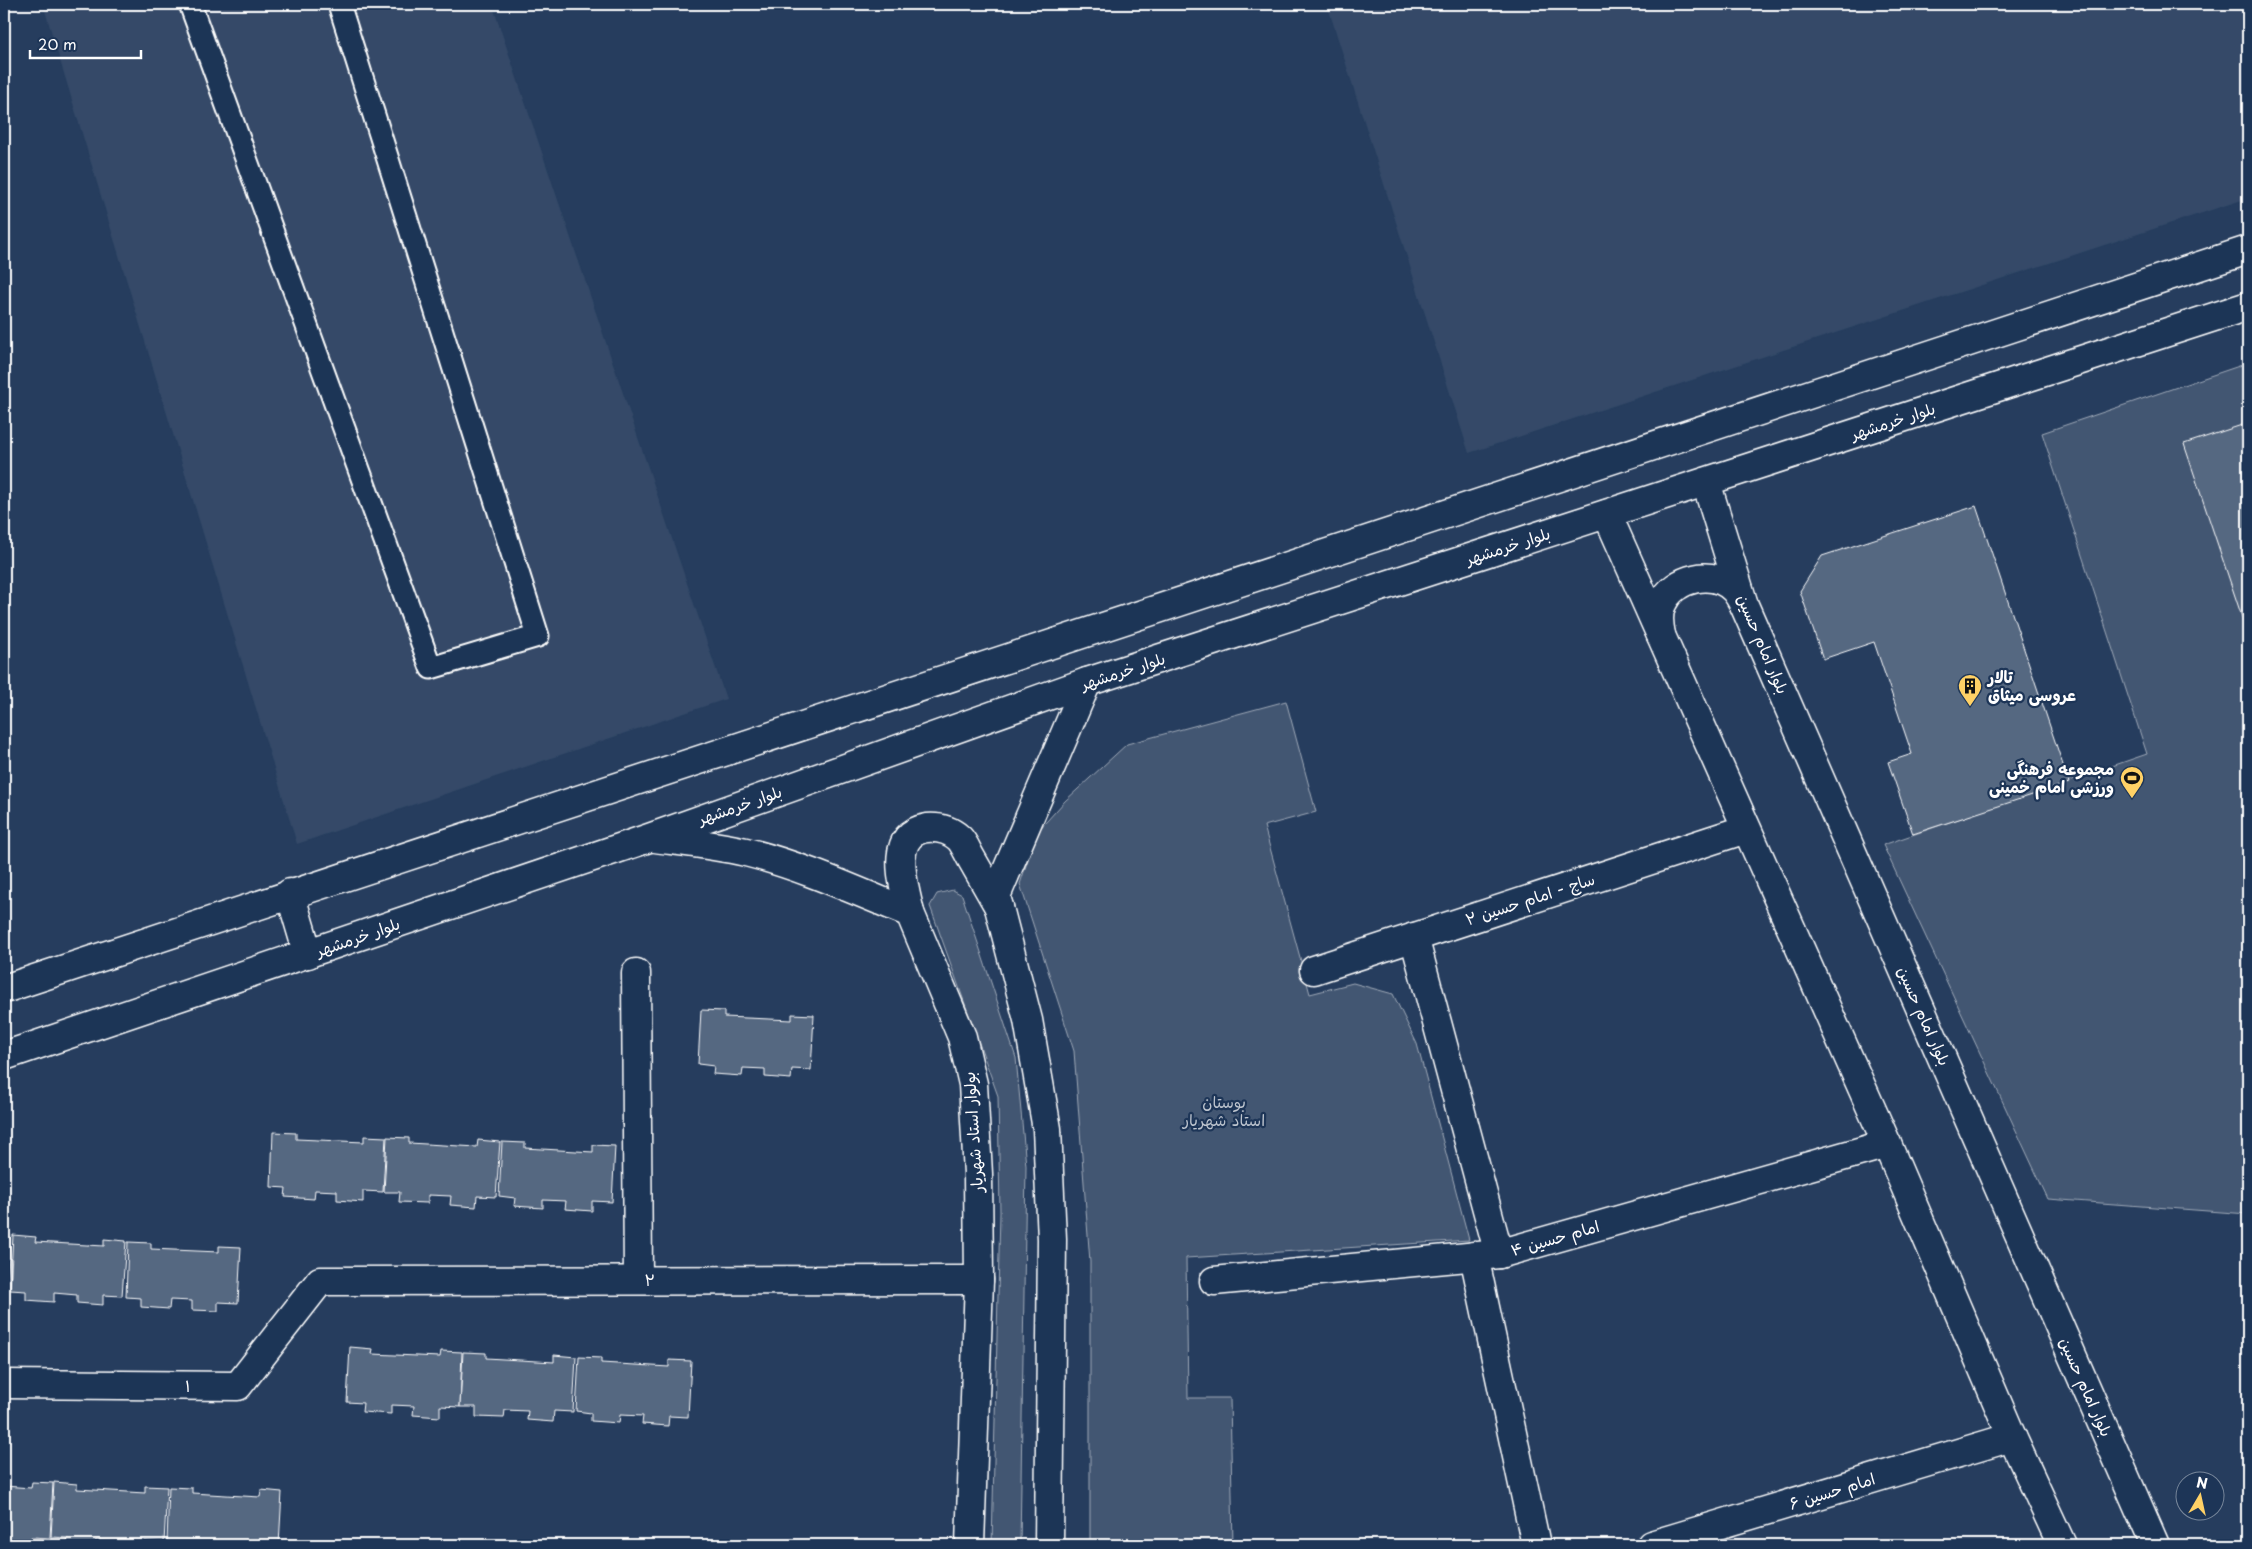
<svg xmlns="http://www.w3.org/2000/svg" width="2252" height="1549" font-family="'Playpen Sans','Playpen Sans Arabic',sans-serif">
  <rect width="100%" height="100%" fill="#263d5e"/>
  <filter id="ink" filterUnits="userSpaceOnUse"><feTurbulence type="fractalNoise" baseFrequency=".02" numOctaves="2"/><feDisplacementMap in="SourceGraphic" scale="10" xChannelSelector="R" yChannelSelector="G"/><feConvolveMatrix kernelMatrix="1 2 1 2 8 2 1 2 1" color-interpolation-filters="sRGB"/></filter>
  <g filter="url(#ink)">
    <!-- built -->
    <g fill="#344a68">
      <path d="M43,4H492L726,699L297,844Z"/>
      <path d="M1327,4H2248V198L1469,453Z"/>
    </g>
    <!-- green -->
    <g fill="#425672" stroke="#a0aab8">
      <path d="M2248,363V1214L2048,1199L1883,845L2147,754L2042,433Z"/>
      <path d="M1286,701L1316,812L1264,826L1310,994L1353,983L1393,994L1417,1044L1469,1240L1186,1258L1188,1398H1230L1233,1545H1090V1262L1074,1051L1020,884L1037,832L1065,801L1127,744Z"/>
      <path d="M953,890L962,895L1016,1058L1026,1166L1020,1545H992L1000,1212L998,1096L930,906L937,894Z"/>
    </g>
    <!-- building -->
    <g fill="#556781" stroke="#fff">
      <path d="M2248,423V635L2184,444Z"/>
      <path d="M1976,506L2069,783L1913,834L1888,762L1912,754L1874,642L1823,659L1800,591L1822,556Z"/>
      <path d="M701,1010L724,1011V1017L792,1020V1014L814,1015L811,1070L792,1069L791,1079L765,1077V1069L743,1068L742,1076L713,1074L714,1066L698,1064Z"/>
      <path d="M273,1132L296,1133V1139L364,1142V1136L386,1137L383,1192L363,1191V1202L337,1200V1191L315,1190L314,1199L285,1197L286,1188L271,1187Z"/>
      <path d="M387,1137L409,1138V1143L477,1147L478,1140L500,1142L496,1197L477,1196L476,1207L450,1205L451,1196L428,1195V1203L399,1202L400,1192H384Z"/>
      <path d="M502,1142L525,1143V1148L593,1152V1145L615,1146L612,1202L592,1201V1211L565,1209L566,1201L543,1200V1208L514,1206L515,1198L499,1196Z"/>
      <path d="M4,1235H10L7,1291H4Z"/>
      <path d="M13,1235L36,1237L35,1242L104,1246V1239L126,1241L122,1296L103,1295V1305L77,1303V1295L54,1293V1302L26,1300V1291L10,1290Z"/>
      <path d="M128,1242L151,1243V1249L219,1252V1246L241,1247L238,1303L218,1302V1311L192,1310V1301L170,1300L169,1309L141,1307V1298L126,1297Z"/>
      <path d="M350,1347L373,1349L372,1354L440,1357L441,1351L462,1352L460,1407L440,1406V1417L413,1415L414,1406L391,1405V1414L362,1412L363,1403L347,1402Z"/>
      <path d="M463,1352L486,1353V1358L554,1362V1355L576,1357L573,1412L554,1411L553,1422L527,1420L528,1411L505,1410L504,1418L476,1417V1407H460Z"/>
      <path d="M579,1357L601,1358V1363L669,1367V1360L691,1361L688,1417L669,1416L668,1426L642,1424L643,1416L620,1415L619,1423L591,1421V1413L576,1411Z"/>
      <path d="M32,1482L53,1483L50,1538L31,1537V1545H4V1486L31,1488Z"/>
      <path d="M54,1482L77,1484V1489L145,1493V1486L167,1487L164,1543L144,1541V1545H118V1542L96,1540L95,1545H66L67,1538L51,1537Z"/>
      <path d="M169,1487L192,1488V1493L260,1497L261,1490L282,1492L279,1545H182V1542H167Z"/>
    </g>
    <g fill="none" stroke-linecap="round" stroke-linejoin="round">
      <!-- lane casing -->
      <g stroke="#fff" stroke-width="25">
        <path id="lane" d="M190,4L431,668L538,636L339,4"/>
      </g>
      <!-- street casing -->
      <g stroke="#fff" stroke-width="31">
        <g id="street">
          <path d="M1414,937L1499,1254"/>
          <path d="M1314,970L1746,829"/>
          <path d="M636,973L638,1280"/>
          <path d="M1474,1256L1536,1545"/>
          <path d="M1214,1281L1499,1254L1887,1144"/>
          <path d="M4,1384L238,1386L320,1281L979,1280"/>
          <path d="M1651,1545L2012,1437"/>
        </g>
      </g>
      <!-- secondary casing -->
      <g stroke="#fff" stroke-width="31">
        <g id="secondary">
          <path d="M1706,482L1744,605L2155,1545"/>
          <path d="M1607,514L1887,1144L2012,1437L2062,1545"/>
          <path d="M1661,635C1659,625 1657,614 1662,604C1674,577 1714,568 1735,590C1738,594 1741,599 1743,603"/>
          <path d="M655,838C686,842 716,845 746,852C802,866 856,891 910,913L962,1037L973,1084L978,1174L979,1280L970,1545"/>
          <path d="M290,893L308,954"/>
          <path d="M910,913C905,888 886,834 927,828C940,827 950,830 959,838C964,843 967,851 971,858C980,874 990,891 999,907"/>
          <path d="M4,989L2248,250"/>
          <path d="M4,1056L649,838L1087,682L2248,306"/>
          <path d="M1049,1545L1052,1239L1047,1129L1028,1020L996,896L1087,682"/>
        </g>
      </g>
      <!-- lane -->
      <use href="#lane" stroke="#1d3557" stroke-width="21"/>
      <!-- street -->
      <use href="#street" stroke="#1d3557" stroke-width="28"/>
      <!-- secondary -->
      <use href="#secondary" stroke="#1d3557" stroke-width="28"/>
    </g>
  </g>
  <!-- icons -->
  <defs>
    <g id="building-pin" transform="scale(1.25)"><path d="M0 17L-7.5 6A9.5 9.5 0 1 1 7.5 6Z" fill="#ffd166" stroke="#1d3557"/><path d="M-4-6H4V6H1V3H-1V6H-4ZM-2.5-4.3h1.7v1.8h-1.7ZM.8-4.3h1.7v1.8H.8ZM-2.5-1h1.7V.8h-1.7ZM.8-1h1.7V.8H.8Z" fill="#111"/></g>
    <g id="stadium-pin" transform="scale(1.25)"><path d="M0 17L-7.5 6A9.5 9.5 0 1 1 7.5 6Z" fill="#ffd166" stroke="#1d3557"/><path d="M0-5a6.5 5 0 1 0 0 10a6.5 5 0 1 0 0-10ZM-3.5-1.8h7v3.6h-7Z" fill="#111"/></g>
  </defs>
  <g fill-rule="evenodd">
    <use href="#building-pin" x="1970" y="686"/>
    <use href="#stadium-pin" x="2132" y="778"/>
  </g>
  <g text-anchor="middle" stroke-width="4.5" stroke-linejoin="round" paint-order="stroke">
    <!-- street labels -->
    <g font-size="16" fill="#fff" stroke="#1d3557">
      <text transform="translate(1893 421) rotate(-18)" y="6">بلوار خرمشهر</text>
      <text transform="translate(1508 546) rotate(-18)" y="6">بلوار خرمشهر</text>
      <text transform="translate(1763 644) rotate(67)" y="6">بلوار امام حسین</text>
      <text transform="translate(1123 671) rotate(-18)" y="6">بلوار خرمشهر</text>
      <text transform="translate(740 805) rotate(-19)" y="6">بلوار خرمشهر</text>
      <text transform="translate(1530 899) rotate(-18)" y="6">ساچ - امام حسین ۲</text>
      <text transform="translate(358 937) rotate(-19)" y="6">بلوار خرمشهر</text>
      <text transform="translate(1924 1016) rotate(66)" y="6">بلوار امام حسین</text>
      <text transform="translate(973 1132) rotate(-94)" y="6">بولوار استاد شهریار</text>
      <text transform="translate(1555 1238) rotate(-16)" y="6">امام حسین ۴</text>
      <text x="650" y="1286">۲</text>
      <text x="188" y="1392">۱</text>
      <text transform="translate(2086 1387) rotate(66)" y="6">بلوار امام حسین</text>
      <text transform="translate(1832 1491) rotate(-17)" y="6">امام حسین ۶</text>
    </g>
    <!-- poi labels -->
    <g font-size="16" font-weight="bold" fill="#fff" stroke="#1d3557" text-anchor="start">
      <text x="1988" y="683">تالار<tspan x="1988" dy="18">عروسی میثاق</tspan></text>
      <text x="2114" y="775" text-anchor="end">مجموعه فرهنگی<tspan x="2114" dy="18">ورزشی امام خمینی</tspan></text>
    </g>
    <!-- park labels -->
    <g font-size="16" fill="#bdc4ce" stroke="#1d3557">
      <text x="1224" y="1108">بوستان<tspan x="1224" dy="18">استاد شهریار</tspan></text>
    </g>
  </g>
  <!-- margin -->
  <rect width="2252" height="1549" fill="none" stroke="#1d3557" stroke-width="20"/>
  <rect x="10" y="10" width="2232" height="1529" fill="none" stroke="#fff" stroke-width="2" filter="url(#ink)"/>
  <!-- north arrow -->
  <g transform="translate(2200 1496) rotate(9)"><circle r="24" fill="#1d3557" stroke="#77869a"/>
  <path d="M0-4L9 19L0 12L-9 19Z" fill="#ffd166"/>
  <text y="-8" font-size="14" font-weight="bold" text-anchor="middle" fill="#ffffff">N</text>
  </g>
  <!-- scale -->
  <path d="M30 50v8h111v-8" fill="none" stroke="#ffffff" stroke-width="2.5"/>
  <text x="38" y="50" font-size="15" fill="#ffffff" stroke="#1d3557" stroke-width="4" paint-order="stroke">20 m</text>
</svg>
